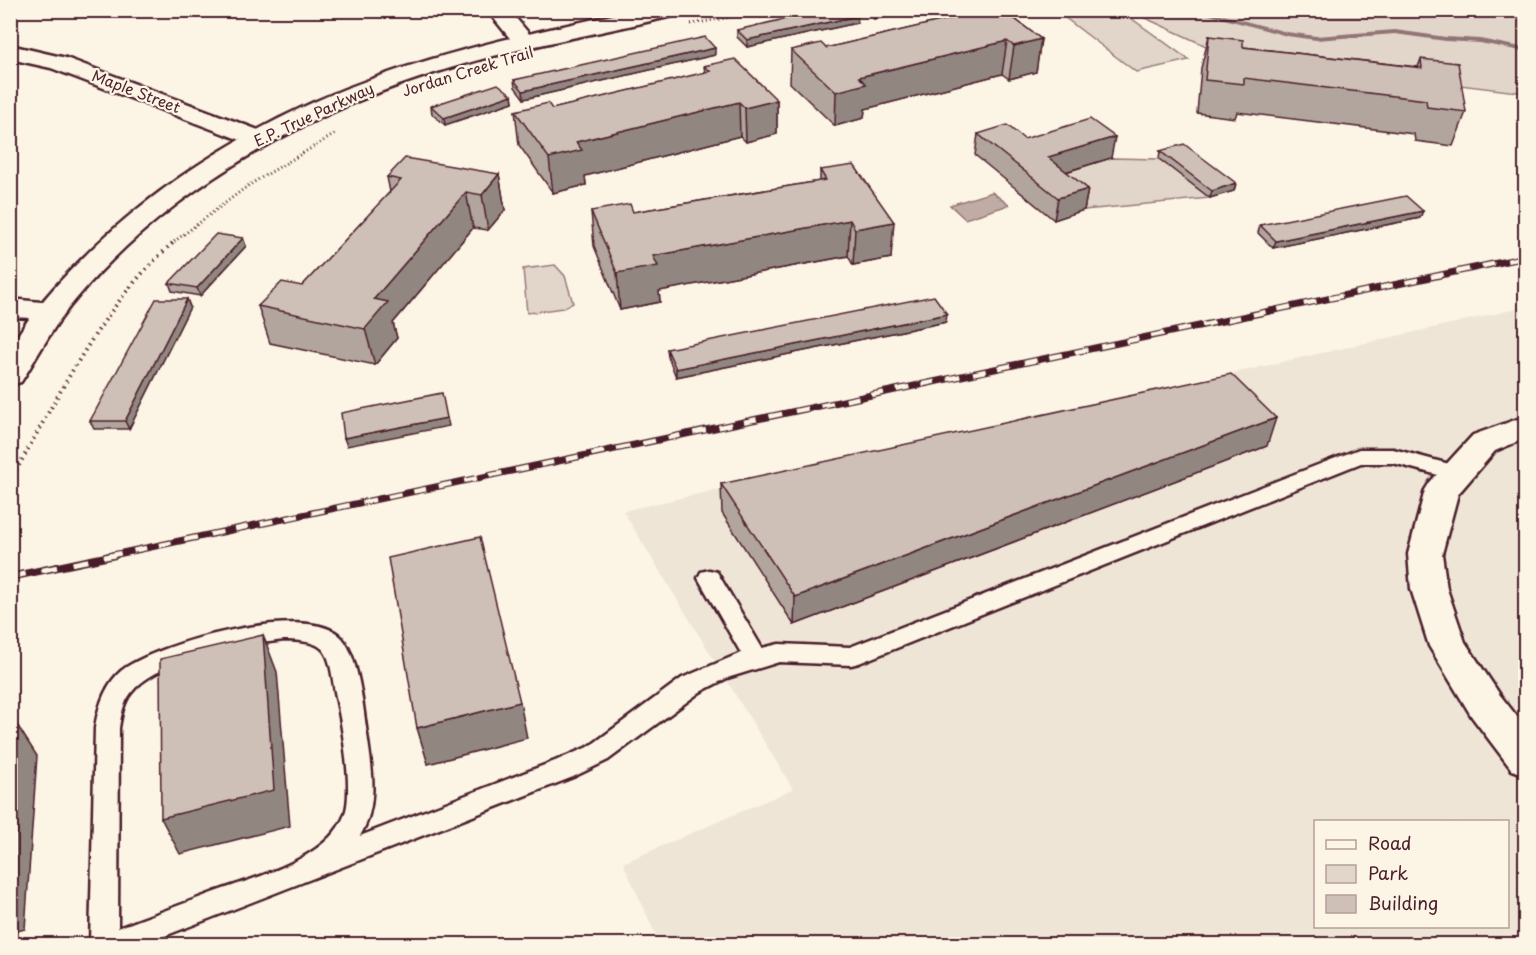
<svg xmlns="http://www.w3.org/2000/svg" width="1536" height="955" font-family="'Playpen Sans',sans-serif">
  <rect width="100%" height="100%" fill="#fcf5e5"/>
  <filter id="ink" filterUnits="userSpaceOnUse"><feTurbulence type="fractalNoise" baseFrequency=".0167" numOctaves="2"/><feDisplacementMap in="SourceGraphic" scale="12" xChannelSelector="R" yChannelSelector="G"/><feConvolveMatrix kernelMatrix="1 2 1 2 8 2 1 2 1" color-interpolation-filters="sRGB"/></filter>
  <g filter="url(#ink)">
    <!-- built -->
    <path fill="#eee5d7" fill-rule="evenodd" d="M1525,307V944H660L623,863L793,789L623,511ZM1316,822H1508V926H1316Z"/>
    <!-- green -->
    <g fill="#e2d5ca" stroke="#967a7a" stroke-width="1.5">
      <path d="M1095,11H1121L1189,60L1136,72L1064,17Z"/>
      <path d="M1130,11H1525V93L1230,57Z"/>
      <path d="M1111,158L1159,159L1210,198L1084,210L1045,178Z"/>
      <path d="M555,265L565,276L573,303L563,308L527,313L523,269Z"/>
    </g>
    <!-- water -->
    <path fill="#c0aca5" stroke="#917474" stroke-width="1.5" d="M992,192L1009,205L965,219L950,205Z"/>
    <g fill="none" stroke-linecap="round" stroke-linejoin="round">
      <!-- stream -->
      <path fill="#917474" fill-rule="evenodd" d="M1191,10H1204L1287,32L1316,36L1395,30L1446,37L1480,39L1526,48V52L1480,43L1446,41L1395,34L1316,40L1287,36Z"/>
      <!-- lane casing -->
      <g stroke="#4a1f2b" stroke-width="5">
        <path id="lane" d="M1359,449H1393L1464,468L1467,473L1464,478L1457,480L1393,463H1361L859,663L851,665L779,662L727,678L700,692L608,760L573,777L144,944H90L95,728C98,708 105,685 121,671C154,644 310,600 342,638C359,658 363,708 367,734C372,770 379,804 360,836L555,761L590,746L682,678L741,653L698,578L701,572L709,570L717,572L762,648L779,644L850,647ZM284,640C330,641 328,651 335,692C341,720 354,788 345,814C328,860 253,878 212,893C181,905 149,916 118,928L119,728C121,716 123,703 131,693C156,659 244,645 284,640Z"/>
      </g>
      <!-- street casing -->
      <g stroke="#4a1f2b" stroke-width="5">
        <g id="street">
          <path d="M487,10H509L536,42L533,47L525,49L517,47Z"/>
          <path d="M10,45L66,58L269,134L272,139L269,144L260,146L251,144L51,68L10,59Z"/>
          <path d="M10,299L62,304L66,310L62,316L52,319L10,317Z"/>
          <path d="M1526,416V438L1495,451L1458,494L1442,554L1447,589L1465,642L1500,695L1526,728V775L1512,770L1472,717L1429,646L1411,589L1408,554L1425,490L1430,482L1473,435Z"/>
        </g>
      </g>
      <!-- secondary casing -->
      <g stroke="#4a1f2b" stroke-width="5">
        <path id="secondary" d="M636,10H679L677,15C606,32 534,44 464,64C322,104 172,184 76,299C54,324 39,354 21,382L10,385C10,374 8,358 11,349C23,321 57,284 78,263C159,180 268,115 377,77C461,47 549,29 636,10Z"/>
      </g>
      <!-- path-far1 -->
      <g stroke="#4a1f2b" stroke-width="3" stroke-dasharray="1 3" stroke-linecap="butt">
        <path d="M691,24L770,10"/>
        <path d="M171,244L249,185L335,134"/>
      </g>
      <!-- path -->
      <path stroke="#4a1f2b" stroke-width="4" stroke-dasharray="1.5 4.5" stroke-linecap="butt" d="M10,481C58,398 100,307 173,243"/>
      <!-- lane -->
      <use href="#lane" fill="#fcf5e5" fill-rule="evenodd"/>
      <!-- street -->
      <use href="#street" fill="#fcf5e5" fill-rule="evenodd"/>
      <!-- secondary -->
      <use href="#secondary" fill="#fcf5e5" fill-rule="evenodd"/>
      <!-- rail-far1 casing -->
      <g stroke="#4a1f2b" stroke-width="7">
        <path id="rail-far1" d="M108,556L1526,257"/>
      </g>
      <!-- rail casing -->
      <g stroke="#4a1f2b" stroke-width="8">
        <path id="rail" d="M10,577L115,555"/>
      </g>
      <!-- rail-far1 -->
      <use href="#rail-far1" stroke="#fcf5e5" stroke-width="4.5" stroke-dasharray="13" stroke-linecap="butt"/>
      <!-- rail -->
      <use href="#rail" stroke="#fcf5e5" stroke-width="5" stroke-dasharray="16" stroke-linecap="butt"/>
    </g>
    <!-- wall -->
    <g fill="#b2a59d" stroke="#4a1f2b" stroke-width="1.5">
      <path d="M867,10H929L874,19Z"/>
      <path d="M963,10H1003L1041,39L1036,72L1009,79L1002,74L865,109L864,118L835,126L790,83L791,50L826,48L963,16Z"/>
      <path d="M857,23L747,47L737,37V30Z"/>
      <path d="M1209,36L1243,47L1418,67L1421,59L1466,112L1453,146L1415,141L1414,134L1237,112L1235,118L1197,113L1201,68Z"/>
      <path d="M715,55L524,99L515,87L514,80Z"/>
      <path d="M704,66L777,100V134L746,142L740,136L585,176L586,185L553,193L519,145L515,111L552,109L705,73Z"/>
      <path d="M512,95L513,102L445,125L432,114L431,106Z"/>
      <path d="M978,134L1024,139L1111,158L1066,172L1088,189L1084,210L1054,220L975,155Z"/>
      <path d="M1160,151L1236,183L1234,191L1210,198L1159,159Z"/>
      <path d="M820,170L891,258L853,265L848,256L659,291L660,302L620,310L594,246L591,211L633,212L820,181Z"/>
      <path d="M499,174L505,210L488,230L473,228L393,323L397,338L375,365L270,343L258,306L302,286L390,192L387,177Z"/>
      <path d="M1420,218L1273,248L1258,233L1260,225Z"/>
      <path d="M243,238L246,246L200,296L172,291L169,283Z"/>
      <path d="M187,299L190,307L129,429H94L90,421Z"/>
      <path d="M946,322L676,377L668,357L667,349Z"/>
      <path d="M1267,446L794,625L722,513L721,484Z"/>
    </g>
    <!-- shaded-wall -->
    <g fill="#918680" stroke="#4a1f2b" stroke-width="1.5">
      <path d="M884,10H929L874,19V12Z"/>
      <path d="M857,16V23L747,47V40Z"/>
      <path d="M1041,39L1036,72L1009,79L1014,46Z"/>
      <path d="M1007,41L1002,74L865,109L864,118L835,126L836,92L859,77Z"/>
      <path d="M715,48V55L524,99L523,91Z"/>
      <path d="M512,95L513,102L445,125L444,118Z"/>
      <path d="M777,100V134L746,142L745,108Z"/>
      <path d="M739,102L740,136L585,176L586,185L553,193L549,158L576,142Z"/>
      <path d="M1115,137L1111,158L1045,178L1048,157Z"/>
      <path d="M499,174L505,210L488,230L482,195Z"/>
      <path d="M1236,183L1234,191L1210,198L1212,191Z"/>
      <path d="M1088,189L1084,210L1054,220L1058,198Z"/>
      <path d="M466,192L473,228L393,323L397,338L375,365L365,329L374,299Z"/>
      <path d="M1423,211L1420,218L1273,248L1276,241Z"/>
      <path d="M850,220L848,256L659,291L660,302L620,310L617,273L653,256Z"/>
      <path d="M894,222L891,258L853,265L855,229Z"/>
      <path d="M243,238L246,246L200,296L197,288Z"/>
      <path d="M187,299L190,307L129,429L125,421Z"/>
      <path d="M947,314L946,322L676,377V369Z"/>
      <path d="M447,418L449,426L347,446L344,438Z"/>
      <path d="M1276,418L1267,446L794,625L795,597Z"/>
      <path d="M263,635L277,672L290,826L180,854L161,818Z"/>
      <path d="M520,702L527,738L428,764L417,728Z"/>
      <path d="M14,720L37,756L25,929L10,933V766Z"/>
    </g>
    <!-- building -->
    <g fill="#cfc0b7" stroke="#4a1f2b" stroke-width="1.5">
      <path d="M824,10H851L857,16L747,40L737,30Z"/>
      <path d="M966,10H1003L1041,39L1014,46L1007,41L859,77L866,84L836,92L791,50L821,43L826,48L970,14Z"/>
      <path d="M1209,36L1243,40V47L1422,68L1421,59L1458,63L1466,112L1427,107L1426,100L1244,78V84L1205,80Z"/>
      <path d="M705,37L715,48L523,91L514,80Z"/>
      <path d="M735,59L777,100L745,108L739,102L576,142L582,150L549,158L515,111L548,103L552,109L710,71L704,66Z"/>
      <path d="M498,84L512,95L444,118L431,106Z"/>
      <path d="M1090,119L1115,137L1048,157L1088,189L1058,198L978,134L1007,125L1024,139Z"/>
      <path d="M1184,144L1236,183L1212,191L1160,151Z"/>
      <path d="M405,158L499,174L482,195L466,192L374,299L388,302L365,329L258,306L282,282L302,286L401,180L387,177Z"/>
      <path d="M854,165L894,222L855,229L850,220L653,256L658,266L617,273L591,211L630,204L633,212L826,180L820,170Z"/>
      <path d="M1406,196L1423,211L1276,241L1260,225Z"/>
      <path d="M216,234L243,238L197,288L169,283Z"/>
      <path d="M934,296L947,314L676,369L667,349Z"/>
      <path d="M156,299H187L125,421H90Z"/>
      <path d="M1231,374L1276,418L795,597L721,484Z"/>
      <path d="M442,393L447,418L344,438L341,413Z"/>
      <path d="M480,537L520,702L417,728L388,558Z"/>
      <path d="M263,635L274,790L161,818L160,659Z"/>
      <path d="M14,720L10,766V721Z"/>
    </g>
  </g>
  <g text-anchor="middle" stroke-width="4.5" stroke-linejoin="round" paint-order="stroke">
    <!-- far-street labels -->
    <g font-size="15" fill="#4a1f2b" stroke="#fcf5e5">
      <text transform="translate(468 72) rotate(-17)" y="5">Jordan Creek Trail</text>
      <text transform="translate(136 92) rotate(21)" y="5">Maple Street</text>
      <text transform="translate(314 115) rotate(-25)" y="5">E.P. True Parkway</text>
    </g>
  </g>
  <!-- margin -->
  <rect width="1536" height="955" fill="none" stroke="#fcf5e5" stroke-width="36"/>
  <rect x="18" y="18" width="1500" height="919" fill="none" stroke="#4a1f2b" stroke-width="2" filter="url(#ink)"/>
  <!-- legend -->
  <rect x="1314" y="820" width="195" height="108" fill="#fcf5e5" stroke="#b59f9b" stroke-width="1.5"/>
  <rect x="1326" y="840" width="30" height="9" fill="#fcf5e5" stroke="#b59f9b" stroke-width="1.5"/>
  <text x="1368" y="850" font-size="18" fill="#4a1f2b">Road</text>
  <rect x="1326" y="865" width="30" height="18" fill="#e2d5ca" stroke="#b59f9b" stroke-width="1.5"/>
  <text x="1368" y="880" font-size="18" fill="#4a1f2b">Park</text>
  <rect x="1326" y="895" width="30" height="18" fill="#cfc0b7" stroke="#b59f9b" stroke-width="1.5"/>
  <text x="1368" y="910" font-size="18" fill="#4a1f2b">Building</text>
</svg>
